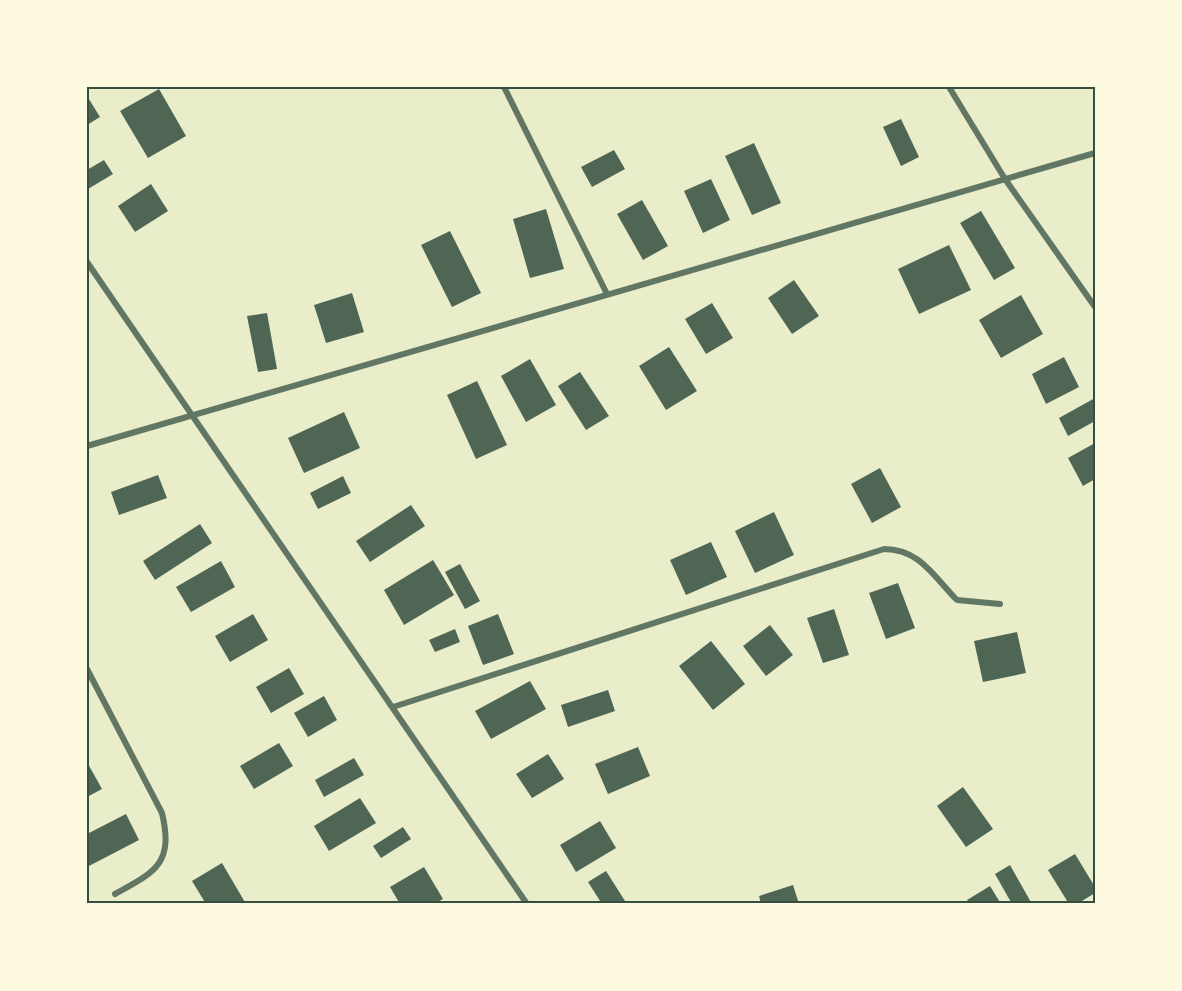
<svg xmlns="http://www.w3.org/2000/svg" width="1182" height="991" font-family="'Source Sans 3',sans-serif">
  <rect width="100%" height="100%" fill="#e9edc9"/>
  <!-- building -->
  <g fill="#4f6655">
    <path d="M159,89L186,136L148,158L120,111Z"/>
    <path d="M87,96L100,117L87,125Z"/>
    <path d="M901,119L919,157L901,166L883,127Z"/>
    <path d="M754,143L781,203L752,215L725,156Z"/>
    <path d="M614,150L625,169L592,187L581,167Z"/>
    <path d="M104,160L113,174L88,189L87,170Z"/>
    <path d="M711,179L730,220L703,233L684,191Z"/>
    <path d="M151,184L168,211L135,232L118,206Z"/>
    <path d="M642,200L668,246L643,260L617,214Z"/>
    <path d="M546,209L564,269L530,278L513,219Z"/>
    <path d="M981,211L1015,268L994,280L960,223Z"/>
    <path d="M450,231L481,293L452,307L421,245Z"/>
    <path d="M949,245L971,290L919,314L898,269Z"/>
    <path d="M794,280L819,316L792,334L768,298Z"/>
    <path d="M352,293L364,332L326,343L314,305Z"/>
    <path d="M1021,295L1043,334L1001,358L979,320Z"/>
    <path d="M712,303L733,338L706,354L685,319Z"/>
    <path d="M267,313L277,369L258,372L247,316Z"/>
    <path d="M669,347L697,391L666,410L639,366Z"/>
    <path d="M1064,357L1079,387L1046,404L1032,374Z"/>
    <path d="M530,359L556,405L526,422L501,376Z"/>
    <path d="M580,372L609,416L586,430L558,386Z"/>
    <path d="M477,381L507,445L476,459L447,395Z"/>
    <path d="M1095,398V421L1068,436L1059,418Z"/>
    <path d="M344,412L360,448L304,473L288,438Z"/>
    <path d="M1095,443V479L1083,486L1068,458Z"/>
    <path d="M880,468L901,507L872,523L851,484Z"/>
    <path d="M158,475L167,498L119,515L111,492Z"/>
    <path d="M343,476L351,493L318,509L310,493Z"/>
    <path d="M411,505L425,526L370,562L356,541Z"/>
    <path d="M774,512L794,555L755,573L735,531Z"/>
    <path d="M200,524L212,543L155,580L143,561Z"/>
    <path d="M711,542L727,577L686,595L670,560Z"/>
    <path d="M433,560L454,595L404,625L384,590Z"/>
    <path d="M221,561L235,587L191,612L176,587Z"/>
    <path d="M460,564L480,601L465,609L445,572Z"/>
    <path d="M898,583L915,628L886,639L869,593Z"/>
    <path d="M834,609L849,655L823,663L807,618Z"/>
    <path d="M253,614L268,640L230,662L215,636Z"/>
    <path d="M498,614L514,654L483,665L468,626Z"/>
    <path d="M770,625L793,655L766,676L743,646Z"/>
    <path d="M455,629L460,642L435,652L429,640Z"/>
    <path d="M1017,632L1026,673L983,682L974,641Z"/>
    <path d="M711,641L745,684L713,710L679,666Z"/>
    <path d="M289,668L304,694L271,713L256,687Z"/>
    <path d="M530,681L546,709L491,739L475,711Z"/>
    <path d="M608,690L615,711L568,727L561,705Z"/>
    <path d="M324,696L337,720L308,737L294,713Z"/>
    <path d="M279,743L293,766L254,789L240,766Z"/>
    <path d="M638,747L650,776L608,794L595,764Z"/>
    <path d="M548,754L564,779L532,798L516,774Z"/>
    <path d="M354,758L364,775L324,797L315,780Z"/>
    <path d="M87,762L102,789L87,797Z"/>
    <path d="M963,787L993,829L966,847L937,806Z"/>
    <path d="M360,798L376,823L329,851L314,826Z"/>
    <path d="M126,814L139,840L87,867V834Z"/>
    <path d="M600,821L616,848L576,872L560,845Z"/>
    <path d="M403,827L411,839L381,858L373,846Z"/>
    <path d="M1075,854L1095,887V893L1077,904H1069L1048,870Z"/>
    <path d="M222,863L246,904H206L192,881Z"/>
    <path d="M1010,865L1032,904H1012L995,874Z"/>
    <path d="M424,867L443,899L434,904H400L390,887Z"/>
    <path d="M606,871L625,901L621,904H602L588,882Z"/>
    <path d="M793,885L799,904H761L759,896Z"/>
    <path d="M990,886L1001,904H970L967,900Z"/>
  </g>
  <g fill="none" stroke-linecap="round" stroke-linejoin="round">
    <!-- minor -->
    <g stroke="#617663" stroke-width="6">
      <path d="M504,87L607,294"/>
      <path d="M949,87L1005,179L1095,307"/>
      <path d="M87,262L527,904"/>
      <path d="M87,446L1095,153"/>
      <path d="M87,669L162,813C174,864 155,872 115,894"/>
      <path d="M393,707L884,549C920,549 934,577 957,600L1000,604"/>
    </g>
  </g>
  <!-- border -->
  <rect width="1182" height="991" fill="none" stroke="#fefae0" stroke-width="177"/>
  <rect x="88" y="88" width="1006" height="814" fill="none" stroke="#344e41" stroke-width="2"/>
</svg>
